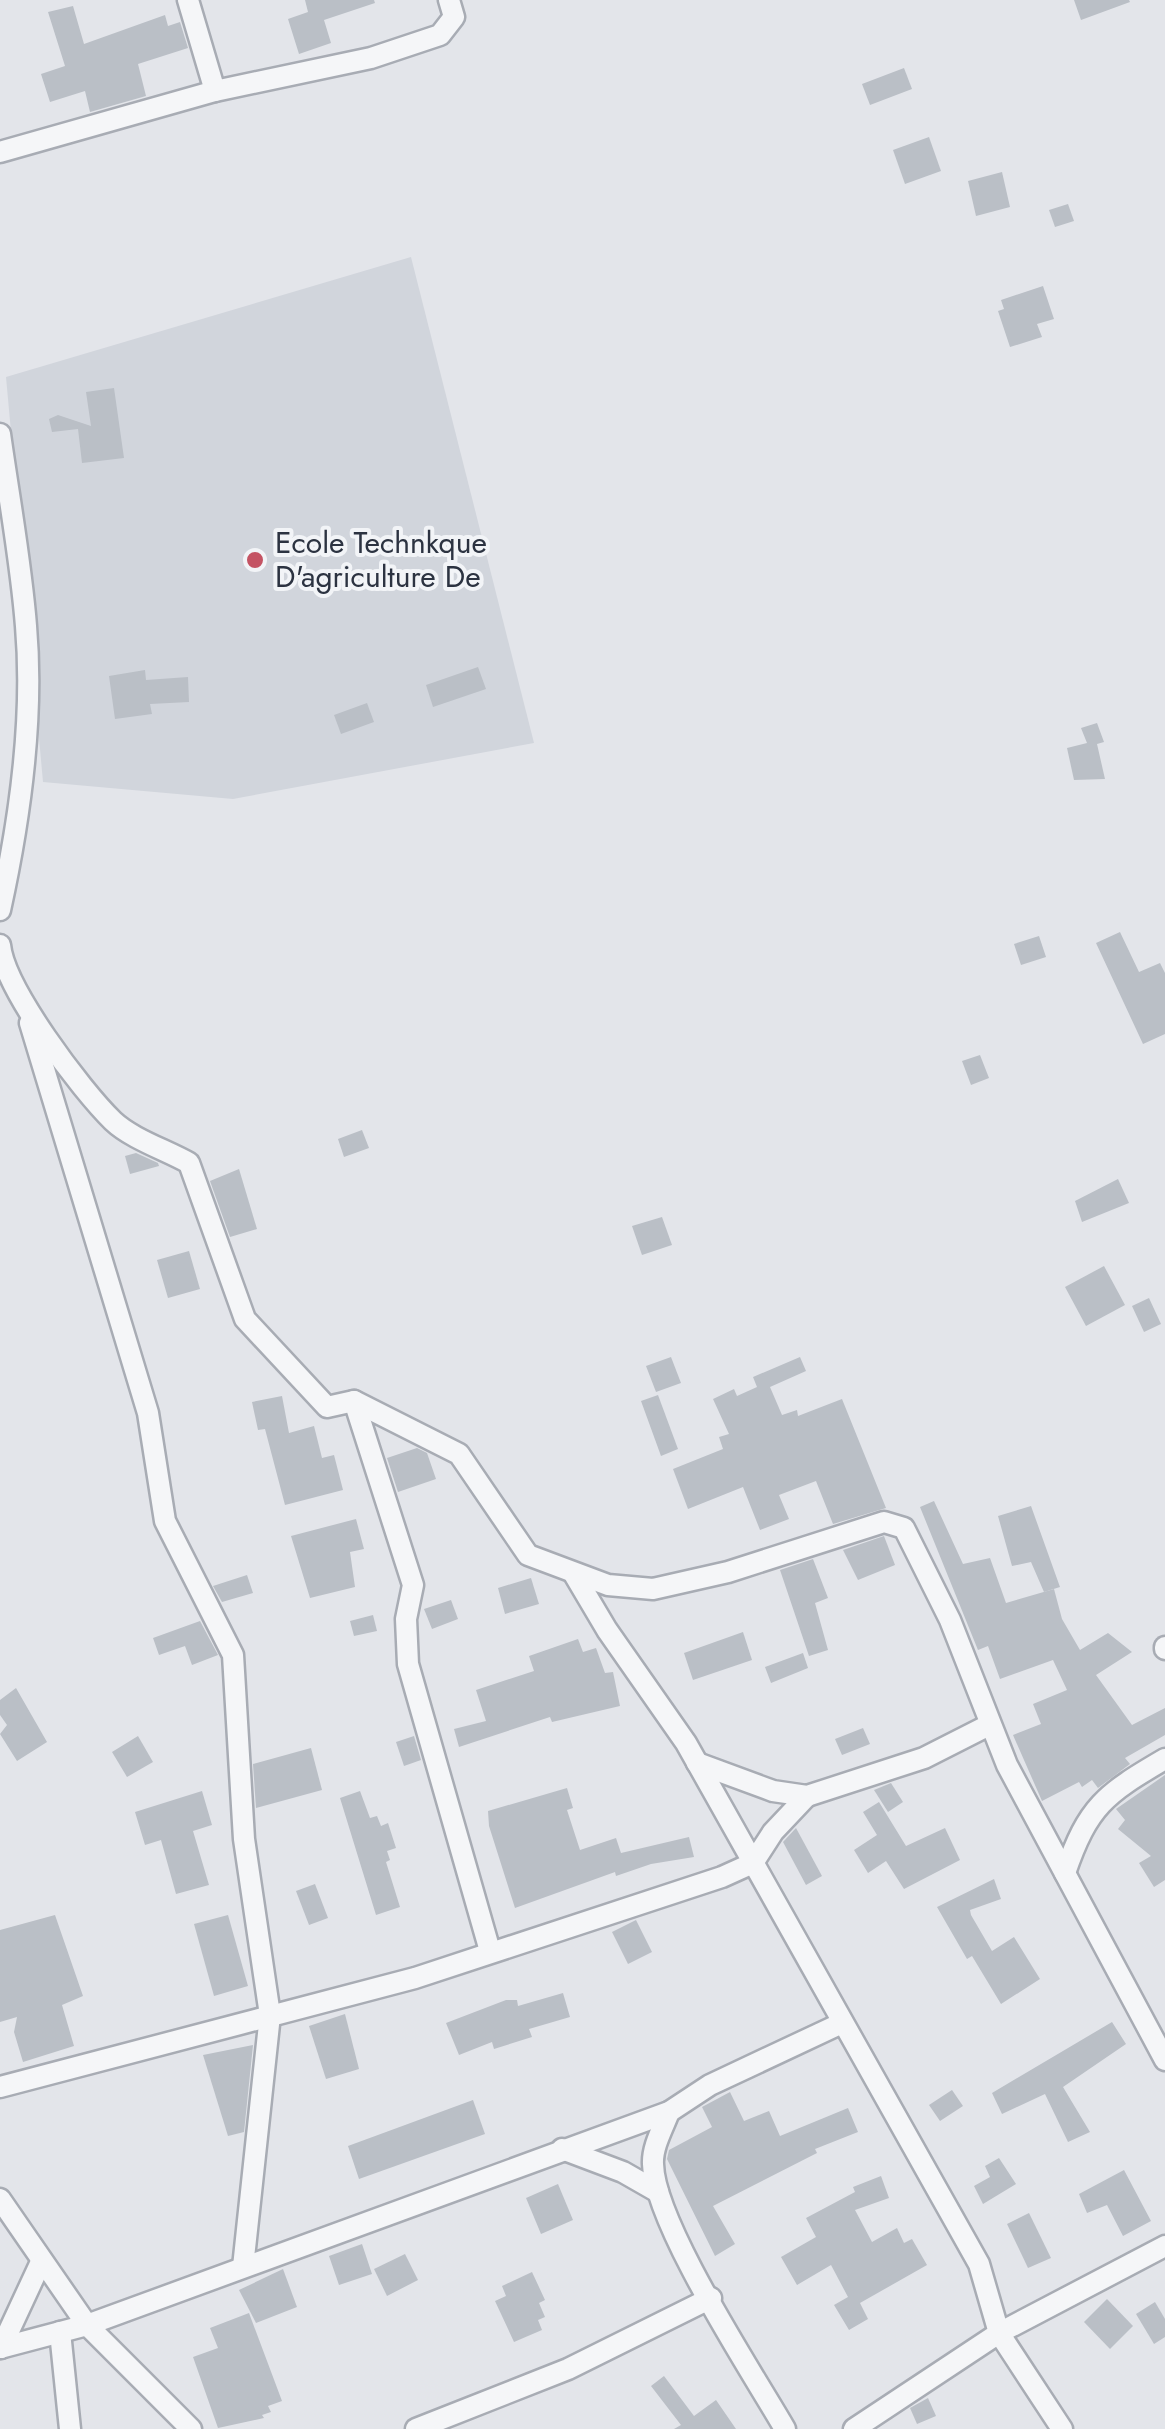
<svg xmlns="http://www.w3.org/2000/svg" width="1165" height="2429" font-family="Jost,sans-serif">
  <rect width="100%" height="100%" fill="#e3e5ea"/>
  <!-- built -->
  <path fill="#d1d5dc" d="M411,257L534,743L233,799L43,782L6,377Z"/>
  <!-- building -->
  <g fill="#babfc6">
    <path d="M305,0H374L375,3L324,20L331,43L299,54L288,19L308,12Z"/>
    <path d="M1074,0H1129L1130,2L1081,20Z"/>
    <path d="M73,6L84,44L165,15L168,26L180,22L188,48L138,64L146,96L90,112L85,91L50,102L41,74L65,66L48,12Z"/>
    <path d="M904,68L912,89L870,105L862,84Z"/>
    <path d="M929,137L941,171L905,184L893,150Z"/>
    <path d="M1002,172L1010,207L976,216L968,181Z"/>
    <path d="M1068,204L1074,221L1055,227L1049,210Z"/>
    <path d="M1043,286L1054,319L1037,324L1042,337L1010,347L998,311L1004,309L1001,300Z"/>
    <path d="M114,388L124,458L82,463L78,429L52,432L49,419L58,415L91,426L86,392Z"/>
    <path d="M478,667L486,689L433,707L426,685Z"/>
    <path d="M145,670L146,680L188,677L189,702L150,704L152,714L115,719L109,676Z"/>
    <path d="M367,703L374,722L341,734L334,715Z"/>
    <path d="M1097,723L1104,742L1097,744L1105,779L1074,780L1067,748L1087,743L1081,728Z"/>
    <path d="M1120,932L1139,972L1160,963L1165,973V1034L1143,1044L1096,943Z"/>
    <path d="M1039,936L1046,957L1021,965L1014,944Z"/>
    <path d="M980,1055L989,1078L971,1085L962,1061Z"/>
    <path d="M362,1130L369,1148L344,1157L338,1139Z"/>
    <path d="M136,1153L158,1163L159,1166L130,1174L125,1156Z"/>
    <path d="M239,1169L257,1229L230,1237L210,1181Z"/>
    <path d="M1118,1179L1129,1203L1082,1222L1075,1201Z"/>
    <path d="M662,1217L672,1245L642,1255L632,1226Z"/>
    <path d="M189,1251L200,1289L168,1298L157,1260Z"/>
    <path d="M1104,1266L1125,1305L1086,1326L1065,1287Z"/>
    <path d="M1149,1298L1161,1324L1144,1332L1132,1306Z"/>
    <path d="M671,1357L681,1383L656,1392L646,1366Z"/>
    <path d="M800,1357L806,1371L770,1387L782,1415L797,1410L798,1416L842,1399L886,1508L833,1524L816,1481L779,1495L789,1519L760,1530L743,1487L688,1509L673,1469L723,1449L719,1437L729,1434L713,1399L734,1389L737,1396L757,1387L753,1377Z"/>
    <path d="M658,1395L678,1449L661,1456L641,1401Z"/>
    <path d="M282,1396L289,1433L314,1426L322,1458L334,1455L343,1490L285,1505L265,1429L258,1430L252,1402Z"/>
    <path d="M417,1448L427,1453L436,1479L398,1492L387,1458Z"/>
    <path d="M934,1501L963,1564L990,1558L1006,1603L1054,1589L1062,1619L1080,1650L1108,1633L1132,1652L1096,1675L1132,1725L1165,1708V1735L1125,1758L1130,1764L1098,1788L1092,1780L1082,1787L1079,1782L1042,1801L1013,1735L1041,1724L1033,1704L1067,1690L1053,1660L1000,1679L988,1646L978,1650L920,1507Z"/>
    <path d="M1031,1506L1060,1587L1044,1592L1031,1562L1012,1566L998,1516Z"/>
    <path d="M356,1519L364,1549L350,1552L355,1587L310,1598L291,1536Z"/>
    <path d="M884,1536L895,1565L858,1580L843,1550Z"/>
    <path d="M813,1559L828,1598L815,1603L828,1650L809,1656L780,1570Z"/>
    <path d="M247,1575L253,1593L222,1602L213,1586Z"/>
    <path d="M531,1578L539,1604L505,1614L498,1588Z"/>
    <path d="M451,1600L458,1619L432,1629L424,1609Z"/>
    <path d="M373,1615L377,1631L354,1636L350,1621Z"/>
    <path d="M200,1621L218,1655L192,1665L185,1646L159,1655L153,1638Z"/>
    <path d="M743,1632L752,1660L693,1680L684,1653Z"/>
    <path d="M578,1639L583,1652L596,1648L605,1673L613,1672L620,1706L552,1722L550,1717L459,1747L454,1729L486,1721L476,1690L534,1671L529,1656Z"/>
    <path d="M803,1653L808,1668L771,1683L765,1667Z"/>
    <path d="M16,1688L47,1742L17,1761L0,1734L7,1725L0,1715V1700Z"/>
    <path d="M863,1728L870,1744L842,1755L835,1739Z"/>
    <path d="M138,1736L153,1762L127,1777L112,1752Z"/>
    <path d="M414,1736L421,1760L404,1766L396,1742Z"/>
    <path d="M311,1748L322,1790L256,1808L253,1764Z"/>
    <path d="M1165,1775V1880L1154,1887L1139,1863L1151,1856L1118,1829L1125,1820L1116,1809Z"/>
    <path d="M891,1783L903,1802L888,1812L874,1790Z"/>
    <path d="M567,1788L573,1808L567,1810L580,1850L616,1838L621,1853L689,1837L694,1857L651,1864L616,1876L615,1872L515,1908L489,1826L488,1811Z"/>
    <path d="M202,1791L212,1825L193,1831L209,1885L176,1894L161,1840L145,1845L135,1812Z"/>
    <path d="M360,1791L370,1818L377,1816L381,1826L388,1823L396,1848L387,1851L390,1860L386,1862L400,1907L376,1915L340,1798Z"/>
    <path d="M879,1802L906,1846L945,1828L960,1860L904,1889L886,1861L868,1873L854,1850L877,1835L863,1812Z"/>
    <path d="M796,1828L822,1876L806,1885L783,1842Z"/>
    <path d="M994,1879L1001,1899L970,1910L971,1915L992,1951L1014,1937L1040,1979L1001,2004L972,1956L967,1959L937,1907Z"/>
    <path d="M315,1884L328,1918L309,1925L296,1891Z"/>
    <path d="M55,1915L83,1996L62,2005L74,2046L23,2062L14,2032L17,2017L0,2022V1930Z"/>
    <path d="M228,1915L248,1986L214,1996L194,1924Z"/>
    <path d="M636,1920L652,1952L628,1964L612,1932Z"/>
    <path d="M563,1993L570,2017L529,2029L532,2037L494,2049L492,2042L459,2055L446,2023L506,2000H517L518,2006Z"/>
    <path d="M345,2014L359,2069L326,2079L309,2026Z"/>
    <path d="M1112,2022L1126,2044L1063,2087L1090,2132L1068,2142L1045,2094L1002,2114L992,2093Z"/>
    <path d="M253,2045L244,2132L228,2136L203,2055Z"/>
    <path d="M952,2090L963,2106L940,2121L929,2105Z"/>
    <path d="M730,2092L744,2121L769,2111L780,2136L848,2108L858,2132L815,2149L817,2153L713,2206L735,2244L715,2256L667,2159L669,2150L712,2127L702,2107Z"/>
    <path d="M473,2100L485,2134L359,2179L348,2146Z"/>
    <path d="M999,2158L1016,2184L983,2204L974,2186L990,2177L985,2166Z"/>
    <path d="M1124,2170L1151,2221L1123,2236L1107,2205L1087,2213L1079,2194Z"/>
    <path d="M881,2176L889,2198L855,2210L872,2242L897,2228L904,2243L912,2239L927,2265L860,2303L868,2319L849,2330L834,2305L848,2297L831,2265L797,2285L781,2257L816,2237L806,2218L855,2192L853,2187Z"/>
    <path d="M558,2184L573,2220L541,2234L526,2198Z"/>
    <path d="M1029,2213L1051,2258L1028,2268L1007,2224Z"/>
    <path d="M362,2244L372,2274L339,2285L329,2256Z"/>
    <path d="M405,2254L418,2280L387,2296L374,2269Z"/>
    <path d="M283,2269L297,2307L256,2323L239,2290Z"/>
    <path d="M532,2272L545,2300L539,2303L545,2317L538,2320L542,2330L514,2342L495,2301L506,2296L502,2286Z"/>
    <path d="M1107,2299L1133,2326L1110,2349L1084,2322Z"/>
    <path d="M1155,2302L1165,2319V2337L1154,2344L1136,2314Z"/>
    <path d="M249,2313L282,2401L268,2406L271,2412L262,2415L264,2418L218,2428L193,2357L218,2348L210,2328Z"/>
    <path d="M664,2376L694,2416L716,2400L736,2429H674L681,2425L651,2386Z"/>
    <path d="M928,2398L936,2416L917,2424L910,2408Z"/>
  </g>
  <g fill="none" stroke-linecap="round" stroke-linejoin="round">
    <!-- street casing -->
    <g stroke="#a8acb4" stroke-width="25">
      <g id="street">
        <path d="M188,0L215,91"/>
        <path d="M0,152L215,91L371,58L440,35L454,17L449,0"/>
        <path d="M0,434C9,498 21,562 26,626C34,719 20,819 0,910"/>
        <path d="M0,945C4,988 81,1090 113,1121C132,1139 166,1150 189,1163L245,1319L327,1407L354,1401L459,1454L528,1555L608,1585L653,1589L728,1572L884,1522L904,1528L950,1620L1007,1765L1165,2060"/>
        <path d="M30,1023L148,1413L165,1521L233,1655L244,1839L270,2015L243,2267"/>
        <path d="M354,1401L413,1585L406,1619L408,1664L490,1951"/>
        <path d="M575,1576L607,1630L686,1743L979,2264L999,2333L1062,2429"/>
        <path d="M1165,1647V1649"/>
        <path d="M697,1763L773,1791L807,1796L924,1758L989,1725"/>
        <path d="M1065,1873C1088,1806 1105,1794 1165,1759"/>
        <path d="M0,2087L415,1978L722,1877L753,1863L773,1832L807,1796"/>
        <path d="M669,2112C663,2128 652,2147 653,2164C654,2223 752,2372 785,2429"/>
        <path d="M562,2149L623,2172L658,2192"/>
        <path d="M0,2199L87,2325L191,2429"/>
        <path d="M60,2332L70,2429"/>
        <path d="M0,2348L87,2325L669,2112L710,2085L842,2023"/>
        <path d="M1,2348L41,2262"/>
        <path d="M416,2429L568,2369L711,2298"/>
        <path d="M854,2429L999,2333L1165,2246"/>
      </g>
    </g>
    <!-- street -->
    <use href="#street" stroke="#f5f6f8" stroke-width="20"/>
  </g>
  <!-- markers -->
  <circle fill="#c45363" stroke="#f2f4f7" stroke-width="4" cx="255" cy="560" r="10"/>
  <g text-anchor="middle" stroke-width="8" stroke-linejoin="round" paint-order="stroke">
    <!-- poi labels -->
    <g font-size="30" fill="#2c3341" stroke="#f2f4f7" text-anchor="start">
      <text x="275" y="553">Ecole Technkque<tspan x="275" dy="34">D'agriculture De</tspan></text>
    </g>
  </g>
</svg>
